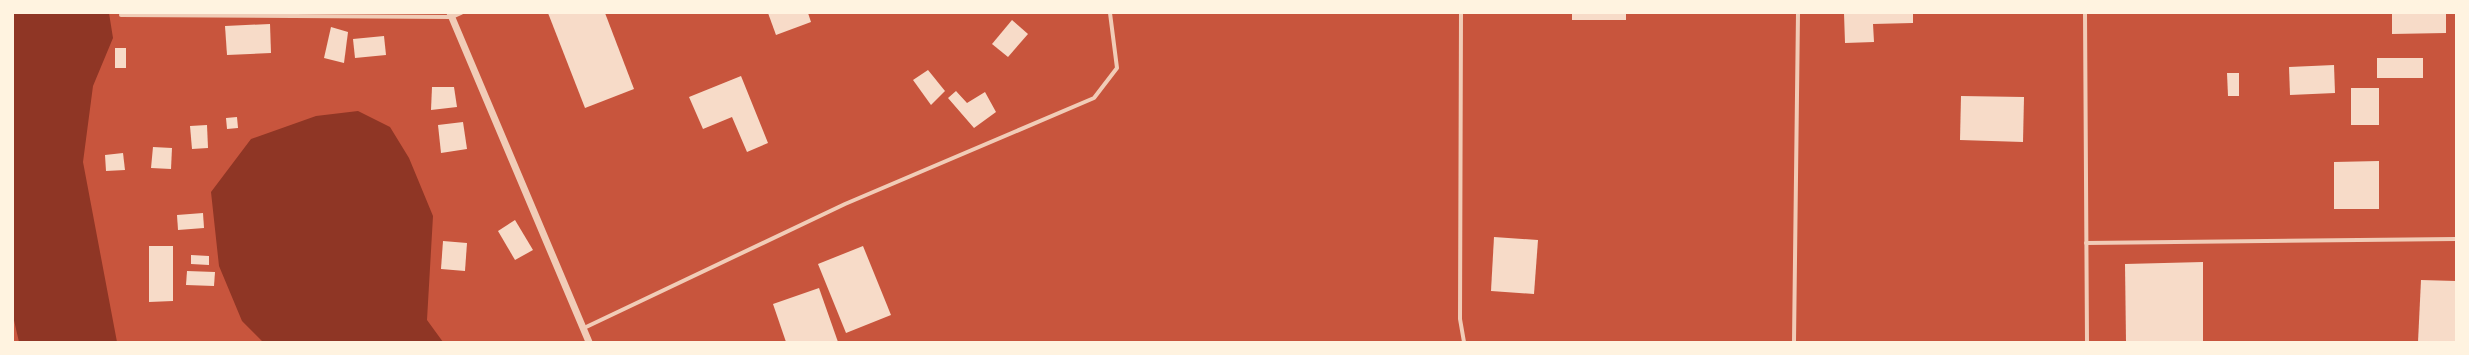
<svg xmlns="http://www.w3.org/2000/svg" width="2469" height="355" font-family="'Source Sans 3',sans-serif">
  <rect width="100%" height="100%" fill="#c8553d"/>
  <!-- water -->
  <g fill="#8f3625">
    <path d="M13,13H109L113,38L93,86L83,162L117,342H19L13,316Z"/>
    <path d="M358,111L390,127L409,158L433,216L427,320L443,342H263L242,321L219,266L211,192L251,139L316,116Z"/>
  </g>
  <!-- building -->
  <g fill="#f7dbc8">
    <path d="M548,13H605L634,89L585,108Z"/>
    <path d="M768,13H808L811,22L776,35Z"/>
    <rect x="1572" y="13" width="54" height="7"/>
    <path d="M1844,13H1913V23L1873,24L1874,42L1845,43Z"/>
    <path d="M2392,13H2446V33L2392,34Z"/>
    <path d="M1012,20L1028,34L1008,57L992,44Z"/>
    <path d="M270,24L271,53L227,55L225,26Z"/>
    <path d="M331,27L348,32L344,63L324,58Z"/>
    <path d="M384,36L386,55L355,58L353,39Z"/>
    <rect x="115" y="48" width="11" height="20"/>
    <rect x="2377" y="58" width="46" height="20"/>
    <path d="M2334,65L2335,93L2290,95L2289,67Z"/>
    <path d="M928,70L945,91L931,105L913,80Z"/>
    <path d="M2227,73H2239V96H2228Z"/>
    <path d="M741,76L768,143L747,152L732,117L703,129L689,97Z"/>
    <path d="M432,87H454L457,107L431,110Z"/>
    <rect x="2351" y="88" width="28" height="37"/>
    <path d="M956,91L967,103L985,92L996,112L974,128L948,98Z"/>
    <path d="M1961,96L2024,97L2023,142L1960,140Z"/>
    <path d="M237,117L238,128L227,129L226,118Z"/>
    <path d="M463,122L467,149L441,153L438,125Z"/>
    <path d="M207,125L208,148L192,149L190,126Z"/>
    <path d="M153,147L172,148L171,169L151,168Z"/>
    <path d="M123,153L125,170L106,171L105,155Z"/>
    <path d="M2379,161V209H2334V162Z"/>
    <path d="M203,213L204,228L178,230L177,215Z"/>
    <path d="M515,220L533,250L515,260L498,231Z"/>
    <path d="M1494,237L1538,240L1534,294L1491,291Z"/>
    <path d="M443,241L467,243L465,271L441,269Z"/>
    <path d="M149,246H173V301L149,302Z"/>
    <path d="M863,246L891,315L846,333L818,264Z"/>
    <path d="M191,255L209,256V265L191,264Z"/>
    <path d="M2203,262V341L2126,342L2125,264Z"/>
    <path d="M187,271L215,272L214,286L186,285Z"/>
    <path d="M2421,280L2456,281V342H2418Z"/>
    <path d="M819,288L838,342H786L773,304Z"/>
  </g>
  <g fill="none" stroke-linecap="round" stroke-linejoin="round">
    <!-- minor -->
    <g stroke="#f1ccb7" stroke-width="4">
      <path d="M1461,13L1460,319L1464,342"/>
      <path d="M2085,13L2087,342"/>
      <path d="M121,15L452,17L461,13"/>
      <path d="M2086,243L2456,239"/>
      <path d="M584,328L845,204L1094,98L1117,68L1110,13"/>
      <path d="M1794,342L1798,13"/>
    </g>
    <!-- tertiary -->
    <path stroke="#f1ccb7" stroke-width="7" d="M450,13L589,342"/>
  </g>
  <!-- border -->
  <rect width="2469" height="355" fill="none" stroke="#fff3e0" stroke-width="28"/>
</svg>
